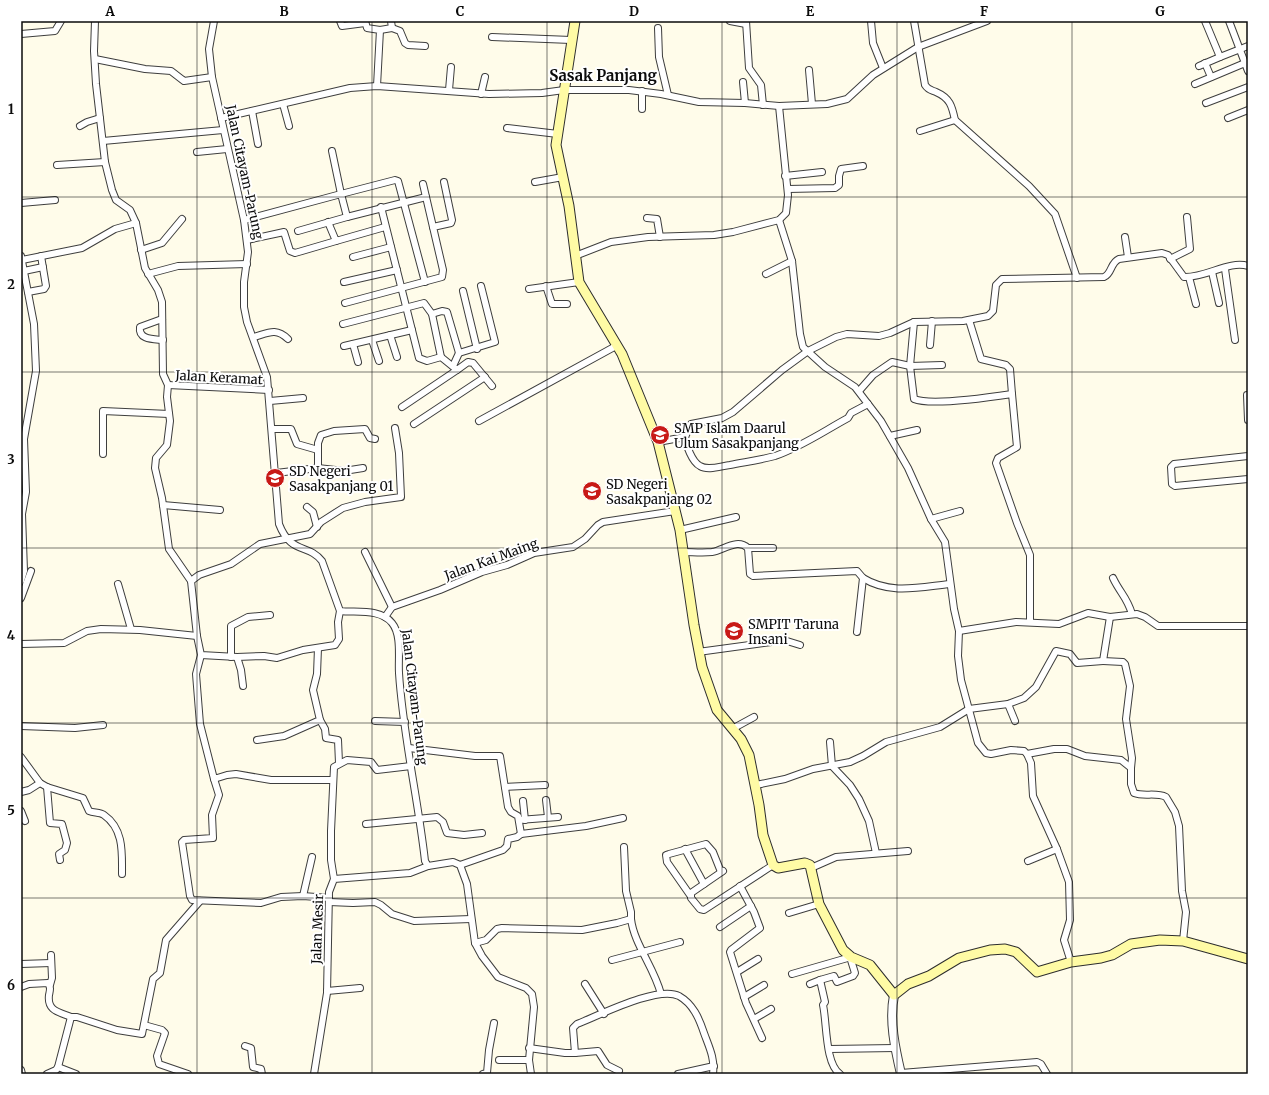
<svg xmlns="http://www.w3.org/2000/svg" width="1269" height="1095" font-family="Merriweather,serif">
  <rect width="100%" height="100%" fill="#fffcea"/>
  <g fill="none" stroke-linecap="round" stroke-linejoin="round">
    <!-- minor casing -->
    <g stroke="#3e3e3e" stroke-width="8">
      <g id="minor">
        <path d="M95,21L94,51L96,84L105,162L112,190L116,200L130,210L136,223L145,268L158,290L162,302L163,374L168,385L167,397L170,421L167,445L156,458L155,468L162,498L169,549L191,581"/>
        <path d="M214,21L209,49L212,77L244,220L248,252L244,282V307L247,322L267,377L279,524C291,555 308,543 322,561L340,611C356,613 380,608 392,623C402,635 398,659 399,673C403,736 418,798 425,861L428,866L453,862L460,865L467,884L475,943L482,956L498,977L526,988L532,994L534,1007L529,1060L531,1074"/>
        <path d="M340,21L342,26L365,23"/>
        <path d="M365,21L367,28L380,30L377,86"/>
        <path d="M730,21L746,24"/>
        <path d="M746,21L749,68L761,85L763,105"/>
        <path d="M871,21L873,43L883,68"/>
        <path d="M914,21L925,85C928,90 931,90 936,92C950,98 952,106 955,120L1029,186L1055,214L1077,278"/>
        <path d="M1205,21L1220,57L1248,46"/>
        <path d="M1229,21L1248,71"/>
        <path d="M392,28L400,31L405,43L408,45L425,46"/>
        <path d="M658,28L659,57L668,95"/>
        <path d="M380,30L392,28L391,21"/>
        <path d="M21,34L55,31L61,21"/>
        <path d="M492,37L571,40"/>
        <path d="M95,59L145,69L171,71L184,81L212,77"/>
        <path d="M1205,63L1211,77"/>
        <path d="M1199,66L1220,57"/>
        <path d="M809,70L812,104"/>
        <path d="M743,82L745,103"/>
        <path d="M1195,84L1245,63"/>
        <path d="M449,90L451,67"/>
        <path d="M642,91V109"/>
        <path d="M481,94L485,77"/>
        <path d="M1206,103L1248,87"/>
        <path d="M283,104L289,126"/>
        <path d="M252,111L258,144"/>
        <path d="M221,118L350,88L377,86L489,94L542,93L564,90H629L661,94L699,102L745,103L779,106L827,104L847,99L873,75L918,47L987,21"/>
        <path d="M1228,118L1248,110"/>
        <path d="M80,126L87,122L100,118"/>
        <path d="M507,128L558,134"/>
        <path d="M920,131L955,120"/>
        <path d="M103,141L223,130"/>
        <path d="M332,151L341,194L395,180L398,181L425,282"/>
        <path d="M197,152L227,149"/>
        <path d="M57,165L105,162"/>
        <path d="M785,176L822,172"/>
        <path d="M535,182L563,177"/>
        <path d="M423,184L433,227"/>
        <path d="M788,189L835,188L839,185V176L841,169L863,166"/>
        <path d="M21,203L55,200"/>
        <path d="M381,207L419,358L427,361L441,357L457,370L468,362L473,363L492,386"/>
        <path d="M647,218L657,219L660,237"/>
        <path d="M244,220L341,194L347,217L426,197"/>
        <path d="M779,220L792,261L800,334L803,347L825,367L855,387L881,421L908,468L931,519L945,542L954,609L959,631L958,656L961,680L978,743L986,753L991,754L1011,750L1024,751L1027,754L1054,749H1067L1085,756L1121,760L1131,768V784L1134,793C1144,797 1156,792 1166,797L1175,812L1179,826L1182,891L1186,912L1183,941"/>
        <path d="M328,222L336,241L385,227"/>
        <path d="M298,231L347,217"/>
        <path d="M1125,237L1128,257"/>
        <path d="M247,240L284,232L290,251L295,253L336,241"/>
        <path d="M141,250L162,243L182,219"/>
        <path d="M21,256L34,324L36,371L24,439L26,492L22,514L24,571L21,581"/>
        <path d="M575,256L611,242L648,237L714,235L733,232L779,220L786,213L788,195L779,106"/>
        <path d="M353,257L391,247"/>
        <path d="M1170,259L1190,249L1187,217"/>
        <path d="M22,260L82,248L115,229L136,223"/>
        <path d="M1225,269L1235,340"/>
        <path d="M24,271L43,267"/>
        <path d="M1212,272L1219,303"/>
        <path d="M148,274L178,266L247,264"/>
        <path d="M766,274L792,261"/>
        <path d="M1189,277L1196,304"/>
        <path d="M344,282L397,270"/>
        <path d="M546,286L552,304H567"/>
        <path d="M529,289L579,282"/>
        <path d="M463,291L477,349"/>
        <path d="M28,292L44,289L46,286L41,256"/>
        <path d="M345,303L442,277L443,270L433,227L451,223L452,220L444,182"/>
        <path d="M432,314L442,311L447,312L459,353"/>
        <path d="M162,319L140,327C138,340 154,339 163,340"/>
        <path d="M969,320L981,359L1006,365L1010,369L1012,394"/>
        <path d="M914,322L910,366L914,399C931,406 992,397 1012,394L1017,447L998,458L996,463L1017,523L1030,555V622"/>
        <path d="M343,324L424,303L432,314L441,357"/>
        <path d="M390,335L397,357"/>
        <path d="M254,337C268,333 276,327 288,339"/>
        <path d="M372,340L379,361"/>
        <path d="M353,344L358,362"/>
        <path d="M930,345L932,321"/>
        <path d="M344,346L412,330"/>
        <path d="M453,366L459,353L495,342L481,286"/>
        <path d="M168,385L269,390"/>
        <path d="M859,391L873,375L892,362L910,366L942,365"/>
        <path d="M1247,395L1248,420"/>
        <path d="M270,401L303,398"/>
        <path d="M402,407L457,370"/>
        <path d="M479,421L616,346"/>
        <path d="M414,424L485,377"/>
        <path d="M272,429H291L297,444L318,450"/>
        <path d="M890,436L917,430"/>
        <path d="M685,437C686,445 692,462 700,466C708,471 721,466 730,465C745,462 760,460 775,456C801,447 824,431 848,418L851,413L868,404"/>
        <path d="M658,442L685,437L691,424L722,418L733,412L782,370L808,351L836,337L847,334L879,336L890,333L914,322L963,321L988,316L993,311L996,285L1002,279L1104,277C1112,274 1110,263 1119,259L1162,253L1168,255L1184,277C1206,278 1229,260 1248,266"/>
        <path d="M103,454V411L169,414"/>
        <path d="M1248,456L1174,464L1171,467L1172,484L1175,486L1248,479"/>
        <path d="M318,468V443L321,435L334,431L365,429L370,438L375,439"/>
        <path d="M276,473L318,468L344,471L363,468"/>
        <path d="M163,505L220,510"/>
        <path d="M307,507L313,512L317,527"/>
        <path d="M931,519L960,511"/>
        <path d="M680,530L736,517"/>
        <path d="M748,548H773"/>
        <path d="M365,552L392,607"/>
        <path d="M683,552C692,552 703,553 712,552C724,550 737,538 748,548L750,574L753,576L857,571L863,578L857,632"/>
        <path d="M863,578C890,595 920,587 950,584"/>
        <path d="M1113,578C1120,593 1127,597 1132,614"/>
        <path d="M118,584L131,629"/>
        <path d="M21,598L31,571"/>
        <path d="M340,611L338,622L339,639L335,645L303,650L277,658L264,656L237,657L201,655L197,636L191,581L199,575L231,564L260,544L310,534L321,522L343,508L365,502L401,497L399,453L395,428"/>
        <path d="M385,617L392,607L440,590L482,572L507,565L534,553L573,547L585,539L598,525L603,522L675,511"/>
        <path d="M1110,617L1103,661L1123,662L1125,664L1130,686L1126,719L1132,758L1131,768"/>
        <path d="M959,631L1016,622L1059,624L1088,613L1110,617L1137,614L1145,617L1158,626H1248"/>
        <path d="M21,644L64,643L87,631L101,629L140,630L197,636"/>
        <path d="M698,652L779,641H787L800,645"/>
        <path d="M201,655L196,674L200,724L214,779L227,775L236,774L271,780H333"/>
        <path d="M231,657V626L248,617L270,615"/>
        <path d="M237,657L241,670L243,686"/>
        <path d="M1008,704L1015,721"/>
        <path d="M320,720L325,729L326,738L338,740L339,763"/>
        <path d="M375,721L405,722"/>
        <path d="M21,726L75,728L103,725"/>
        <path d="M732,729L754,717"/>
        <path d="M257,740L284,736L320,720L313,690L317,674L318,648"/>
        <path d="M830,742L832,766L850,785L859,799L869,821L876,853"/>
        <path d="M409,748L475,756H500L508,807L511,812L518,816L521,834L586,826L623,818"/>
        <path d="M1027,754L1031,763L1033,796L1057,849L1069,882L1070,920L1064,940L1071,962"/>
        <path d="M21,757L40,783L47,787L83,798L89,811C94,813 100,812 104,815C124,829 122,853 122,874"/>
        <path d="M214,779L219,795L212,815L213,838L184,840L182,842L190,896L192,900L261,903L281,897L303,896L329,898"/>
        <path d="M756,785L785,779L813,769L850,762L863,756L886,742L940,727L969,709L1008,704L1024,698L1036,687L1056,651L1070,654L1077,663L1103,661"/>
        <path d="M47,787L50,823L62,824L67,843L65,850L59,854L60,860"/>
        <path d="M505,787L545,785"/>
        <path d="M21,792L29,790L40,783"/>
        <path d="M546,800L548,817"/>
        <path d="M523,801L525,820"/>
        <path d="M21,811L25,821"/>
        <path d="M519,820L558,817"/>
        <path d="M366,824L437,817L443,822L447,833L464,835L482,833"/>
        <path d="M624,847L626,891L631,912V919"/>
        <path d="M685,849L704,884"/>
        <path d="M1028,861L1057,849"/>
        <path d="M460,865L503,850L507,846L508,839L517,837L521,834"/>
        <path d="M811,868L836,857L908,851"/>
        <path d="M723,871L691,893V898L700,909L704,910L773,865"/>
        <path d="M334,879L331,860V831L334,767L347,760L371,762L377,770L411,766"/>
        <path d="M740,886L754,912L760,928L731,950L730,952L746,1003L762,1038"/>
        <path d="M690,895L667,862L666,855L669,854L706,844L713,852L721,872"/>
        <path d="M303,896L312,857"/>
        <path d="M329,902L353,903L375,902L381,905L392,914L414,921L471,919"/>
        <path d="M789,913L819,904"/>
        <path d="M720,927L751,906"/>
        <path d="M475,943L486,940L497,929L502,928L582,930L617,923L631,919C634,944 654,967 661,994"/>
        <path d="M612,960L680,942"/>
        <path d="M21,964L51,963"/>
        <path d="M737,972L758,959"/>
        <path d="M792,974L851,957"/>
        <path d="M820,980L834,976L837,982L853,976L855,973L850,957"/>
        <path d="M585,984L604,1014"/>
        <path d="M810,984L820,980L825,1002L823,1005C827,1023 825,1064 840,1074"/>
        <path d="M50,985L52,978L51,955"/>
        <path d="M21,987L29,984L48,983C51,988 50,990 49,995C47,1011 59,1012 71,1017"/>
        <path d="M327,991L360,988"/>
        <path d="M744,997L764,985"/>
        <path d="M754,1019L771,1009"/>
        <path d="M144,1025L162,1030L165,1033L157,1056L159,1064L188,1074"/>
        <path d="M245,1046L251,1048L253,1067L261,1069L262,1074"/>
        <path d="M529,1048L565,1053H575L573,1028L577,1024C598,1016 658,985 679,996C693,1004 699,1018 704,1033C709,1047 715,1058 713,1074"/>
        <path d="M829,1049L895,1048"/>
        <path d="M575,1053L598,1051L607,1065L619,1071"/>
        <path d="M499,1060H529"/>
        <path d="M58,1067L76,1074"/>
        <path d="M21,1070L22,1074"/>
        <path d="M901,1073L1037,1062L1041,1064L1047,1074"/>
        <path d="M47,1074L56,1070L58,1067L71,1017H77L117,1030L142,1034L153,979L160,973L166,940L200,901"/>
        <path d="M314,1074L327,993L329,892L334,879L410,873L428,866"/>
        <path d="M483,1074L487,1073L489,1050L494,1023"/>
        <path d="M678,1074L714,1066"/>
      </g>
    </g>
    <!-- tertiary casing -->
    <g stroke="#3e3e3e" stroke-width="10">
      <path id="tertiary" d="M894,995C889,1021 895,1048 901,1074"/>
    </g>
    <!-- secondary casing -->
    <g stroke="#2d2d2d" stroke-width="11">
      <path id="secondary" d="M575,21L556,145L569,206L579,282L622,354L658,442L680,530L694,625L702,667L717,710L741,739L749,755L759,805L763,835L773,865L778,868L805,863L810,865L819,904L843,950L851,957L870,965L894,995L908,984L929,976L959,958L990,950L1005,949L1016,952L1037,972L1071,962L1101,958L1112,955L1131,944L1160,940L1183,941L1248,959"/>
    </g>
    <!-- minor -->
    <use href="#minor" stroke="#fff" stroke-width="6"/>
    <!-- tertiary -->
    <use href="#tertiary" stroke="#fff" stroke-width="8"/>
    <!-- secondary -->
    <use href="#secondary" stroke="#fffba5" stroke-width="9"/>
  </g>
  <!-- grid -->
  <path fill="none" stroke="#0b0b0b" stroke-width="1" stroke-opacity="0.55" d="M197,21V1074M372,21V1074M547,21V1074M722,21V1074M897,21V1074M1072,21V1074M21,197H1248M21,372H1248M21,548H1248M21,723H1248M21,898H1248"/>
  <!-- icons -->
  <defs>
    <g id="school-disc" transform="scale(1)"><circle r="9.5" fill="#c81916" stroke="#fff"/><path d="M0-5L7-2L0 1L-7-2ZM-4 1L0 2.5L4 1V4Q0 6-4 4Z" fill="#fff"/></g>
  </defs>
  <g fill-rule="evenodd">
    <use href="#school-disc" x="660" y="435"/>
    <use href="#school-disc" x="275" y="478"/>
    <use href="#school-disc" x="592" y="491"/>
    <use href="#school-disc" x="734" y="631"/>
  </g>
  <g text-anchor="middle" stroke-width="4" stroke-linejoin="round" paint-order="stroke">
    <!-- street labels -->
    <g font-size="13" fill="#0b0b0b" stroke="#fff">
      <text transform="translate(245 172) rotate(78)" y="5">Jalan Citayam-Parung</text>
      <text transform="translate(219 377) rotate(3)" y="5">Jalan Keramat</text>
      <text transform="translate(491 559) rotate(-20)" y="5">Jalan Kai Maing</text>
      <text transform="translate(415 697) rotate(83)" y="5">Jalan Citayam-Parung</text>
      <text transform="translate(317 929) rotate(-88)" y="5">Jalan Mesir</text>
    </g>
    <!-- poi labels -->
    <g font-size="13" fill="#0b0b0b" stroke="#fff" text-anchor="start">
      <text x="674" y="433">SMP Islam Daarul<tspan x="674" dy="15">Ulum Sasakpanjang</tspan></text>
      <text x="289" y="476">SD Negeri<tspan x="289" dy="15">Sasakpanjang 01</tspan></text>
      <text x="606" y="489">SD Negeri<tspan x="606" dy="15">Sasakpanjang 02</tspan></text>
      <text x="748" y="629">SMPIT Taruna<tspan x="748" dy="15">Insani</tspan></text>
    </g>
    <!-- quarter labels -->
    <g font-size="15" font-weight="bold" fill="#0b0b0b" stroke="#fff">
      <text x="603" y="81">Sasak Panjang</text>
    </g>
  </g>
  <!-- border -->
  <rect width="1269" height="1095" fill="none" stroke="#ffffff" stroke-width="44"/>
  <rect x="22" y="22" width="1225" height="1051" fill="none" stroke="#0b0b0b" stroke-width="1.5"/>
  <g font-size="13" text-anchor="middle" font-weight="bold" fill="#0b0b0b">
    <text x="110" y="16">A</text>
    <text x="284" y="16">B</text>
    <text x="460" y="16">C</text>
    <text x="634" y="16">D</text>
    <text x="810" y="16">E</text>
    <text x="984" y="16">F</text>
    <text x="1160" y="16">G</text>
    <text x="11" y="114">1</text>
    <text x="11" y="289">2</text>
    <text x="11" y="464">3</text>
    <text x="11" y="640">4</text>
    <text x="11" y="815">5</text>
    <text x="11" y="990">6</text>
  </g>
</svg>
